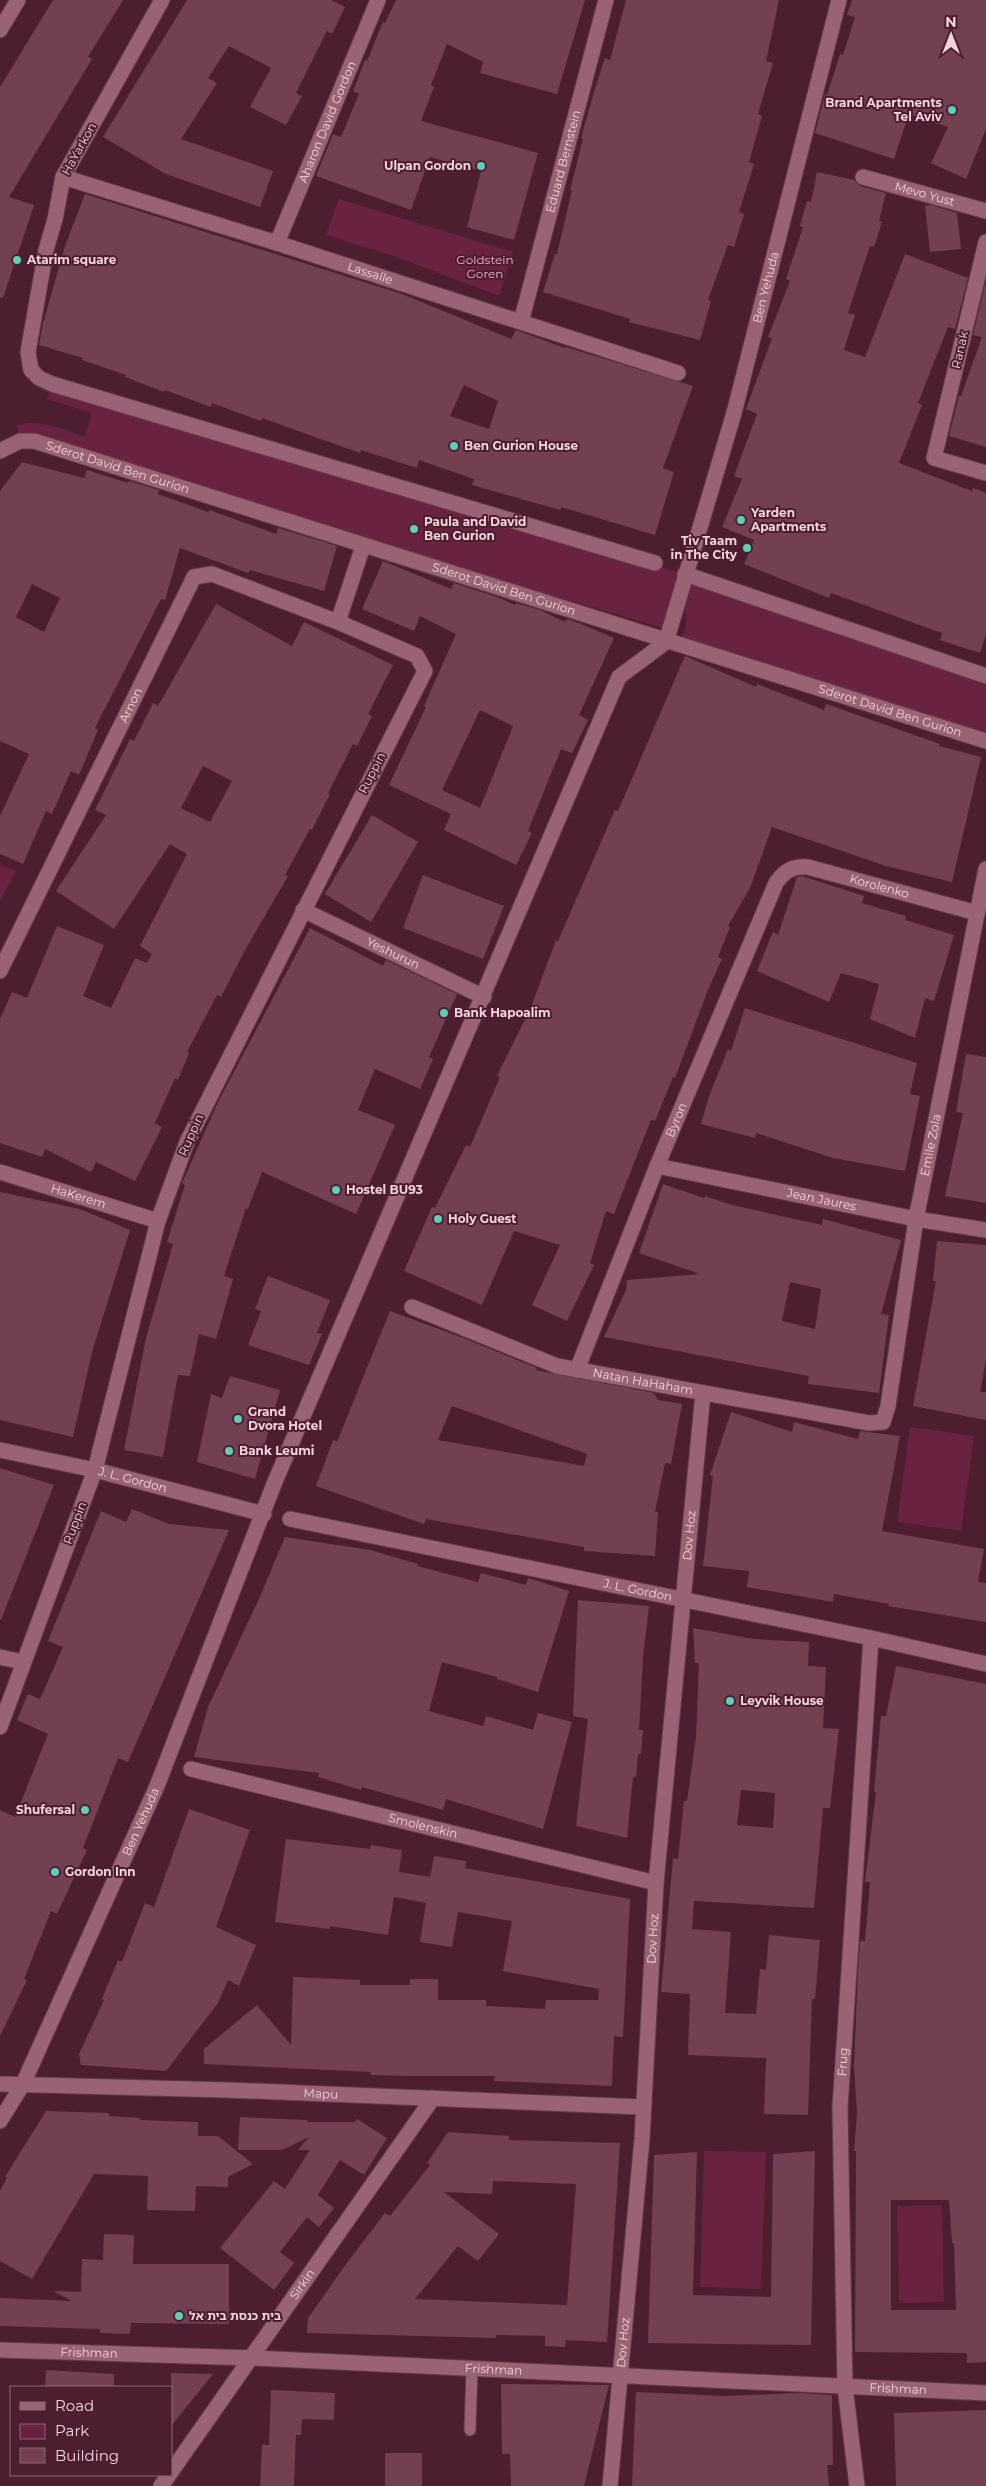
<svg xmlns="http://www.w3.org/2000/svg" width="986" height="2486" font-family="Montserrat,'Noto Sans Hebrew',sans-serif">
  <rect width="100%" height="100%" fill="#4d1e30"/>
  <!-- green -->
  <g fill="#69223f">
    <path d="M339,199L513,252L499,296L394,256L326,235Z"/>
    <path d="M52,384L685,574L986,674V741L682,638L686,624L685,576L663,628L93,460L20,441L17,425C41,419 62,429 85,437L92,413L47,399Z"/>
    <path d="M0,865L16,871L0,901Z"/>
    <path d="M910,1427L974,1436L961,1531L897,1522Z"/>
    <path d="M704,2151L766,2152L761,2289L700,2287Z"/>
    <path d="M942,2205L944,2302L899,2303L897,2206Z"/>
  </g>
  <!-- building -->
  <g fill="#724051" fill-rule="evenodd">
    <path d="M53,0H123L88,57L92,59L9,197L34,205L3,298L0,297V87Z"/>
    <path d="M187,0H331L345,7L332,34L327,31L296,93L302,96L286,125L250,107L271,68L229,46L208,78L217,83L181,139L273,171L260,207L166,174L103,137Z"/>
    <path d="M396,0H585L557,94L480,73L483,62L447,44L431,85L434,87L421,121L538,153L514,240L467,227L481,171L430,157L411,210L316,176L333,134L341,137L359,94L353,91L365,60L367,61L383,22L385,23Z"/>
    <path d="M626,0H779L766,61L773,63L758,114L762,116L749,162L754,164L739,212L744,214L734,247L728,245L708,300L711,301L700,340L629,322L630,319L543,292L555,254H557L572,190H570L583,139L581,138L594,92L605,58L610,60Z"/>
    <path d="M852,0H986V129L966,179L931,163L948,127L909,114L894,159L815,133L825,94L827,95L840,54L843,55L855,17L847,15Z"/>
    <path d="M817,172L854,180L860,186L886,193L879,221L882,222L874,247L870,246L848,313L855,315L844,350L865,357L905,254L968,278L955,329L948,327L918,403L922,405L899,463L972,491L973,488L986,493V634L980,653L940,640L942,633L831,593L829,598L744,564L754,540L722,527L742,479L734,476L757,414L746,409L772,338L768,337L790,281L786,279L803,227L800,226L807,201L811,202Z"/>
    <path d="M85,194L402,294L511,339L516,330L565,348L566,347L693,386L663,468L674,472L655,535L561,507L560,510L472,485L474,479L419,460L417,468L361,450L360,453L262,418L261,421L212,403L211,407L165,390L164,392L125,377L126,375L82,360L83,358L39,345L43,323L65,246ZM464,385L498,401L489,429L450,416Z"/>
    <path d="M931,205L957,213L961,249L930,252L925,206Z"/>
    <path d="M985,284H986V447L949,436L959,396H961L982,337L973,335Z"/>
    <path d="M22,462L84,478L87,470L128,483L129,481L159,490L158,494L208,512L209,510L276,534L278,528L337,546L324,591L250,570L248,573L180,548L165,600L161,599L95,728L98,730L79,775L71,771L52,814L46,811L23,864L0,854V816L29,754L0,741V491ZM32,584L60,598L44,632L16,617Z"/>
    <path d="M383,561L451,589L454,583L497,597L515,605L516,603L540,610L565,622L567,619L579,623L614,638L579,715L588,720L572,753L561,749L528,831L532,833L516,865L444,830L451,814L389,785L426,707L424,706L456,634L420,616L414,631L362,609ZM480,710L513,726L480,808L442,790Z"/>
    <path d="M216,604L292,646L304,622L393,665L368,714L372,716L357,746L353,744L328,793L330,794L312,830L310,829L285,875L288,876L244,952L221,997L217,995L187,1052L189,1053L178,1080L175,1078L155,1123L162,1127L135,1181L96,1162L91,1172L45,1149L42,1157L0,1143V1019L12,992L27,998L57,926L104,945L83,996L111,1008L135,958L147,963L152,954L140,946L187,854L170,844L114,929L56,891L106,815L95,810L130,739L134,741L153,703L158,706ZM203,766L232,781L210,822L181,808Z"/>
    <path d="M685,656L756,687L757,684L824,710L826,704L940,744L939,746L981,757L952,882L886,866L772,827L750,888L728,926L730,927L718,957L722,959L709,987L675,1078L673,1077L655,1121L651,1120L614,1214L606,1211L590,1263L594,1265L567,1321L532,1305L560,1245L514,1231L482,1305L404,1271L432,1207L435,1208L466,1145L470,1147L500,1077L497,1076L531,1007L556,940L558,941L615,810L618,811Z"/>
    <path d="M372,815L418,842L371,922L325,894Z"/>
    <path d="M423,875L504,906L483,959L403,928Z"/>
    <path d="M802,876L864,896L862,903L906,916L905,920L954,935L934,1001L925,998L915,1038L870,1019L879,984L841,973L829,1002L757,971L773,932L778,935L797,877Z"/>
    <path d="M310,928L383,966L386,960L457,994L429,1057L433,1059L420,1089L375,1069L358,1110L395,1125L356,1214L262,1172L248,1209L246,1208L224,1276L233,1279L216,1339L199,1334L190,1376L178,1375L163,1457L124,1450L146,1338L173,1244L167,1242L185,1185L182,1183L219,1100Z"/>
    <path d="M745,1008L917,1063L910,1094L920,1096L905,1171L833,1158L756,1133L755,1138L701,1124L709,1096L728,1049L731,1051Z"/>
    <path d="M966,1054L986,1057V1203L945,1196L963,1113L956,1112Z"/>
    <path d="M663,1184L704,1198L705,1196L732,1205L822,1225L823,1219L901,1240L881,1314L889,1315L879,1393L808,1384L809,1376L604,1337L626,1290L627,1280L700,1274L639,1253ZM790,1282L821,1289L815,1329L782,1321Z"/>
    <path d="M0,1192L80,1209L130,1230L92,1352L73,1437L0,1420Z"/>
    <path d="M937,1241L986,1245V1359L980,1392H986V1420L913,1406L936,1281H933Z"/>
    <path d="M268,1276L330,1300L317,1333L322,1334L309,1365L248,1345L261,1311L255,1309Z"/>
    <path d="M390,1311L466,1339L537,1368L536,1370L654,1393L658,1400L682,1404L671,1464L665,1463L655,1512H658L655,1556L584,1551V1547L426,1519L424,1524L316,1486L333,1440L337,1442ZM452,1406L587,1454L584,1466L438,1440Z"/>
    <path d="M230,1376L280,1390L255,1479L197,1462L211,1394L222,1398Z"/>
    <path d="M731,1412L792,1432L794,1422L858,1439L860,1431L900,1436L882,1531L984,1549L978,1582L986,1583V1622L888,1606L889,1604L834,1594L833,1602L747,1587L749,1571L703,1566L713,1476L710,1475Z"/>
    <path d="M0,1468L54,1485L1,1620L0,1619Z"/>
    <path d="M132,1509L169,1524L229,1530L128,1762L118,1758L83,1848L87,1850L57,1914L51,1911L24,1979L27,1980L0,2036V1810L15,1817L48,1734L17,1720L28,1694L40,1699L63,1647L48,1641L101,1511L126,1522Z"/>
    <path d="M285,1537L370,1550L418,1564L417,1566L478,1582L481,1573L526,1585L528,1578L569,1591L538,1692L497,1679V1677L442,1662L429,1711L483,1726L486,1716L533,1730L538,1713L572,1722L543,1829L446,1799L443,1810L362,1787L361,1790L318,1777L319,1773L194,1757L208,1707L259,1599Z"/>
    <path d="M578,1600L649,1606L643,1658L639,1730H643L641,1754H638L636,1777H633L627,1838L576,1826L588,1719L573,1716Z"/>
    <path d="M693,1628L754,1639L809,1642L808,1666L826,1667L823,1728L839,1729L830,1808H823L814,1908L694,1901L692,1929L731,1932L725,2013L756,2014L760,1969L766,1970L769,1935L820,1940L815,1999H812L808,2115L764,2114L766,2058L688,2055L690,1994L661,1992L673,1858L678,1859L684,1801H687L696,1737L699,1663H695ZM741,1790L775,1793L773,1828L737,1825Z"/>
    <path d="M896,1666L986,1684V2362L967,2363V2353L855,2352L856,2151H854L857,2114L854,2065L858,1971L860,1941H865L870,1882H865L876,1792H874L881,1716H886ZM891,2200H949L952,2243H954L956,2310H891Z"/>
    <path d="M189,1809L250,1830L216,1927L256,1945L239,1986L228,1980L218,2003L166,2071L81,2065L79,2054L104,2000L102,1999L118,1960L122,1962L145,1903L154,1907Z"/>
    <path d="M286,1839L370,1849L371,1845L402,1850L399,1872L430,1877L434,1856L466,1861L465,1868L630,1899L623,2037L614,2036L612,2086L494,2081L495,2076H410L371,2075V2072L204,2064V2049L257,2005L291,2045L293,1977L360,1980V1985H410V1979H438V2000H486V2006L545,2009L546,2000H598L599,1989L503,1971L512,1921L458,1912L452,1947L420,1942L426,1903L394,1897L388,1935L330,1926V1929L275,1922Z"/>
    <path d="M46,2111L109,2113V2116L140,2118V2120L198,2122V2136H218L253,2164L228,2177V2187L196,2186L195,2211L147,2210L148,2176L94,2174L32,2279L0,2261V2191L7,2178L5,2177Z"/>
    <path d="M240,2117L307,2120V2122H355L357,2119L387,2138L364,2175L340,2160L318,2195L334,2208L319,2227L307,2217L280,2252L294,2263L274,2290L220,2248L274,2181L285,2189L310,2150H298L309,2137L282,2150H238Z"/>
    <path d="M448,2132L509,2136V2140L620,2143L607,2342L566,2340L565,2347L545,2346V2336L496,2335V2338L307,2333L308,2318L349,2260L385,2213L390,2216L430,2165L427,2163ZM493,2181L576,2184L567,2305L415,2299L458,2246L478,2261L499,2234L444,2192L492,2194Z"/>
    <path d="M815,2151L811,2345L648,2343L654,2155L697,2152L693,2295L771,2297L773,2154Z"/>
    <path d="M104,2234L134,2235L133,2264H229V2324L131,2323L130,2334L100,2333V2329L0,2326V2298L72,2301L53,2291L81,2292L82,2259L103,2260Z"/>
    <path d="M46,2370L114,2374V2387H45Z"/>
    <path d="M171,2373L213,2374L171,2426Z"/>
    <path d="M501,2384L609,2385L584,2486H511L510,2454H502Z"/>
    <path d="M271,2390L335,2393L334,2420L302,2419L301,2435H296L294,2486H260L262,2445H269Z"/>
    <path d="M636,2392L725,2396L799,2393L832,2395L833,2465H827L829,2486H632Z"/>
    <path d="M986,2410V2486H896L894,2413Z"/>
    <rect x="385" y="2453" width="37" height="33"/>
  </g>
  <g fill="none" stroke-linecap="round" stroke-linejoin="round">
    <!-- service casing -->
    <g stroke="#633b4b" stroke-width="13">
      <path id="service" d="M470,2430L472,2369"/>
    </g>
    <!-- minor casing -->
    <g stroke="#633b4b" stroke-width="17">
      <g id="minor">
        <path id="s1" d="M63,177L277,243L678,373"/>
        <path id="s2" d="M863,177L986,211"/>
        <path d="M986,242L934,458L986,473"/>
        <path id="s3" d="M277,243L378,0"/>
        <path id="s4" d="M521,322L606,0"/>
        <path d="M338,622L363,546"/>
        <path id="s5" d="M303,910L484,997"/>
        <path id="s6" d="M0,971L194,577L212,574L338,622L417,656L425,671L187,1142L158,1221L95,1470L0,1727"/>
        <path id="s7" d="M657,1166L916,1219L986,1230"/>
        <path id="s8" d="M0,1172L158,1221"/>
        <path id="s9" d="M412,1307L557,1366L869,1423L883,1422L888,1406L916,1219L986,869"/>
        <path id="s10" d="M577,1370L657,1166L776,883C785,870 793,866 808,867L977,913"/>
        <path d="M0,1657L23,1662"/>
        <path id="s11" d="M191,1769L656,1883"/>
        <path id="s12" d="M0,2084L227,2090L643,2107"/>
        <path id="s13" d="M171,2472L433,2098"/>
        <path d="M161,2486L169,2475"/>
        <path id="s14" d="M610,2486L642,2139L656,1883L703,1393"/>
        <path id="s15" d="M857,2486L845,2387L840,2107L871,1638"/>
      </g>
    </g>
    <!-- tertiary casing -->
    <g stroke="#633b4b" stroke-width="17">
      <g id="tertiary">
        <path d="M162,0L63,177L55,219L46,250L28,352L31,370L39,378L52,384L655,563"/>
        <path id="s16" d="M0,451L20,441H34L986,741"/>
        <path d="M685,574L986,676"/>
        <path id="s17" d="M0,1450L95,1470L264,1514"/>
        <path id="s18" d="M290,1519L871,1638L986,1664"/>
        <path id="s19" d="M0,2121L23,2084L157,1786L274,1484L619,677L666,642L734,413L839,0"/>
        <path id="s20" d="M0,2350L253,2358L986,2393"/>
      </g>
    </g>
    <!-- secondary casing -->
    <g stroke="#633b4b" stroke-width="17">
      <path id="secondary" d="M0,30L18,0"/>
    </g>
    <!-- service -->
    <use href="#service" stroke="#996375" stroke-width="11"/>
    <!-- minor -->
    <use href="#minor" stroke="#996375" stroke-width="15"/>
    <!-- tertiary -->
    <use href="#tertiary" stroke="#996375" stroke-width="15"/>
    <!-- secondary -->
    <use href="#secondary" stroke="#996375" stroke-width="15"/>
  </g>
  <!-- markers -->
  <g fill="#5eceb8" stroke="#4d1e30" stroke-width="2">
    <circle cx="952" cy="110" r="5"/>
    <circle cx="481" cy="166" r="5"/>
    <circle cx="17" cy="260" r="5"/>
    <circle cx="454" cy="446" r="5"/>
    <circle cx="741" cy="520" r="5"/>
    <circle cx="414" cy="529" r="5"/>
    <circle cx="747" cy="548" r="5"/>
    <circle cx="444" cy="1013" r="5"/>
    <circle cx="336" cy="1190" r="5"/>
    <circle cx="438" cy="1219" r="5"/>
    <circle cx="238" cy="1419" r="5"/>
    <circle cx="229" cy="1451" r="5"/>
    <circle cx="730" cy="1701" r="5"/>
    <circle cx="85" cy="1810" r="5"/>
    <circle cx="55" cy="1872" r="5"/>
    <circle cx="179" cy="2316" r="5"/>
  </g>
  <g text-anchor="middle" stroke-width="4" stroke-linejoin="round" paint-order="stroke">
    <!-- poi labels -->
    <g font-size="12" font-weight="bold" fill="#f3d3dc" stroke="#4d1e30" text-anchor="start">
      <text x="942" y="107" text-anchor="end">Brand Apartments<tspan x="942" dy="14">Tel Aviv</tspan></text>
      <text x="471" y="170" text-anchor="end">Ulpan Gordon</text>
      <text x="27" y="264">Atarim square</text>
      <text x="464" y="450">Ben Gurion House</text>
      <text x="751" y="517">Yarden<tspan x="751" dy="14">Apartments</tspan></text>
      <text x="424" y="526">Paula and David<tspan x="424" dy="14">Ben Gurion</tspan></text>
      <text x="737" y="545" text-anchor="end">Tiv Taam<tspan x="737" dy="14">in The City</tspan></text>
      <text x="454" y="1017">Bank Hapoalim</text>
      <text x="346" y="1194">Hostel BU93</text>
      <text x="448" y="1223">Holy Guest</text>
      <text x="248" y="1416">Grand<tspan x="248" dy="14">Dvora Hotel</tspan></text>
      <text x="239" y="1455">Bank Leumi</text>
      <text x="740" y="1705">Leyvik House</text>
      <text x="75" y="1814" text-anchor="end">Shufersal</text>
      <text x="65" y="1876">Gordon Inn</text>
      <text x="189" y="2320">בית כנסת בית אל</text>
    </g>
    <!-- street labels -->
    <g font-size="12" fill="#f3d3dc" stroke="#4d1e30">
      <text dy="4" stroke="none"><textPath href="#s3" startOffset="131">Aharon David Gordon</textPath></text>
      <text transform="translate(79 149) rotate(-61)" y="4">HaYarkon</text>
      <text dy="4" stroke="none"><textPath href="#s4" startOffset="166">Eduard Bernstein</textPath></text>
      <text dy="4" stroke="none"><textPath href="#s2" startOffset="64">Mevo Yust</textPath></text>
      <text dy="4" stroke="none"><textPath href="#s1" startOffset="322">Lassalle</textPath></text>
      <text dy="4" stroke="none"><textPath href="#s19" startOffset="1999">Ben Yehuda</textPath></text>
      <text transform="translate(960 350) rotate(-77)" y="4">Ranak</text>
      <text dy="4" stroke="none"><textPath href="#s16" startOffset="124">Sderot David Ben Gurion</textPath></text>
      <text dy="4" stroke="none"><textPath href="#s16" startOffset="529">Sderot David Ben Gurion</textPath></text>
      <text dy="4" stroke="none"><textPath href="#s6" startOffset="296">Arnon</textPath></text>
      <text dy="4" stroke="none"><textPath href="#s16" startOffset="934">Sderot David Ben Gurion</textPath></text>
      <text transform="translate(372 773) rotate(-63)" y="4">Ruppin</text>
      <text dy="4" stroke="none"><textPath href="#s10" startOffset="638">Korolenko</textPath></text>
      <text dy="4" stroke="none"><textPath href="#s5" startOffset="100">Yeshurun</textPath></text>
      <text dy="4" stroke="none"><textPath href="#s10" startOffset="269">Byron</textPath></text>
      <text transform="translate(191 1135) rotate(-66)" y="4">Ruppin</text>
      <text dy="4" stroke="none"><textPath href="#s9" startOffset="769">Emile Zola</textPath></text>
      <text dy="4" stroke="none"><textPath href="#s8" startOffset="82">HaKerem</textPath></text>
      <text dy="4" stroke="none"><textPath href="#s7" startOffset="168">Jean Jaures</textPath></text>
      <text dy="4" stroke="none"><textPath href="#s9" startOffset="244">Natan HaHaham</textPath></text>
      <text dy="4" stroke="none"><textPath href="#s17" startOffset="136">J. L. Gordon</textPath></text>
      <text transform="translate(75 1523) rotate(-69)" y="4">Ruppin</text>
      <text dy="4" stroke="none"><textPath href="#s14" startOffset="954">Dov Hoz</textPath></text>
      <text dy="4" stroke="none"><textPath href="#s18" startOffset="355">J. L. Gordon</textPath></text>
      <text dy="4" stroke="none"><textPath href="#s19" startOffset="331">Ben Yehuda</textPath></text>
      <text dy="4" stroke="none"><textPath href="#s11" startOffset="239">Smolenskin</textPath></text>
      <text dy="4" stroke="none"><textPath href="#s14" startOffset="549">Dov Hoz</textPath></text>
      <text dy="4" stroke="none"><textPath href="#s15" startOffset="425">Frug</textPath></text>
      <text dy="4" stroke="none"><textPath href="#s12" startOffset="321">Mapu</textPath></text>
      <text dy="4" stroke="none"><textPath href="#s13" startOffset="229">Sirkin</textPath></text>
      <text dy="4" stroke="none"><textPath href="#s14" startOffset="144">Dov Hoz</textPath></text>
      <text dy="4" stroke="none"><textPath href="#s20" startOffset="89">Frishman</textPath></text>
      <text dy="4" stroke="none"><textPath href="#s20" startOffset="494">Frishman</textPath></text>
      <text dy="4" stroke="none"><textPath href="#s20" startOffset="899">Frishman</textPath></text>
    </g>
    <!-- park labels -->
    <g font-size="12" fill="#f9b2c9" stroke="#4d1e30">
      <text x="485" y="264">Goldstein<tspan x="485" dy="14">Goren</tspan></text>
    </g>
  </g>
  <!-- legend -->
  <rect x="10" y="2386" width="162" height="90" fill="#4d1e30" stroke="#8f6675"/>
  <rect x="20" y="2402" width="25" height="8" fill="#996375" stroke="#8f6675"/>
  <text x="55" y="2411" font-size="15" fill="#f3d3dc">Road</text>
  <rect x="20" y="2424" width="25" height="15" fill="#69223f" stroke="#8f6675"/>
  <text x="55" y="2436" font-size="15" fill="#f3d3dc">Park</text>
  <rect x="20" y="2448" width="25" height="15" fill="#724051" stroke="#8f6675"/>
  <text x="55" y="2461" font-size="15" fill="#f3d3dc">Building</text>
  <!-- north arrow -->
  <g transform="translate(951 35)" stroke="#4d1e30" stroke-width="4" paint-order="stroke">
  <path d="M0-4L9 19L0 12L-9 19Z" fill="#f3d3dc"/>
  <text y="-8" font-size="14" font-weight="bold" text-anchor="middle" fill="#f3d3dc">N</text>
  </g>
</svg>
